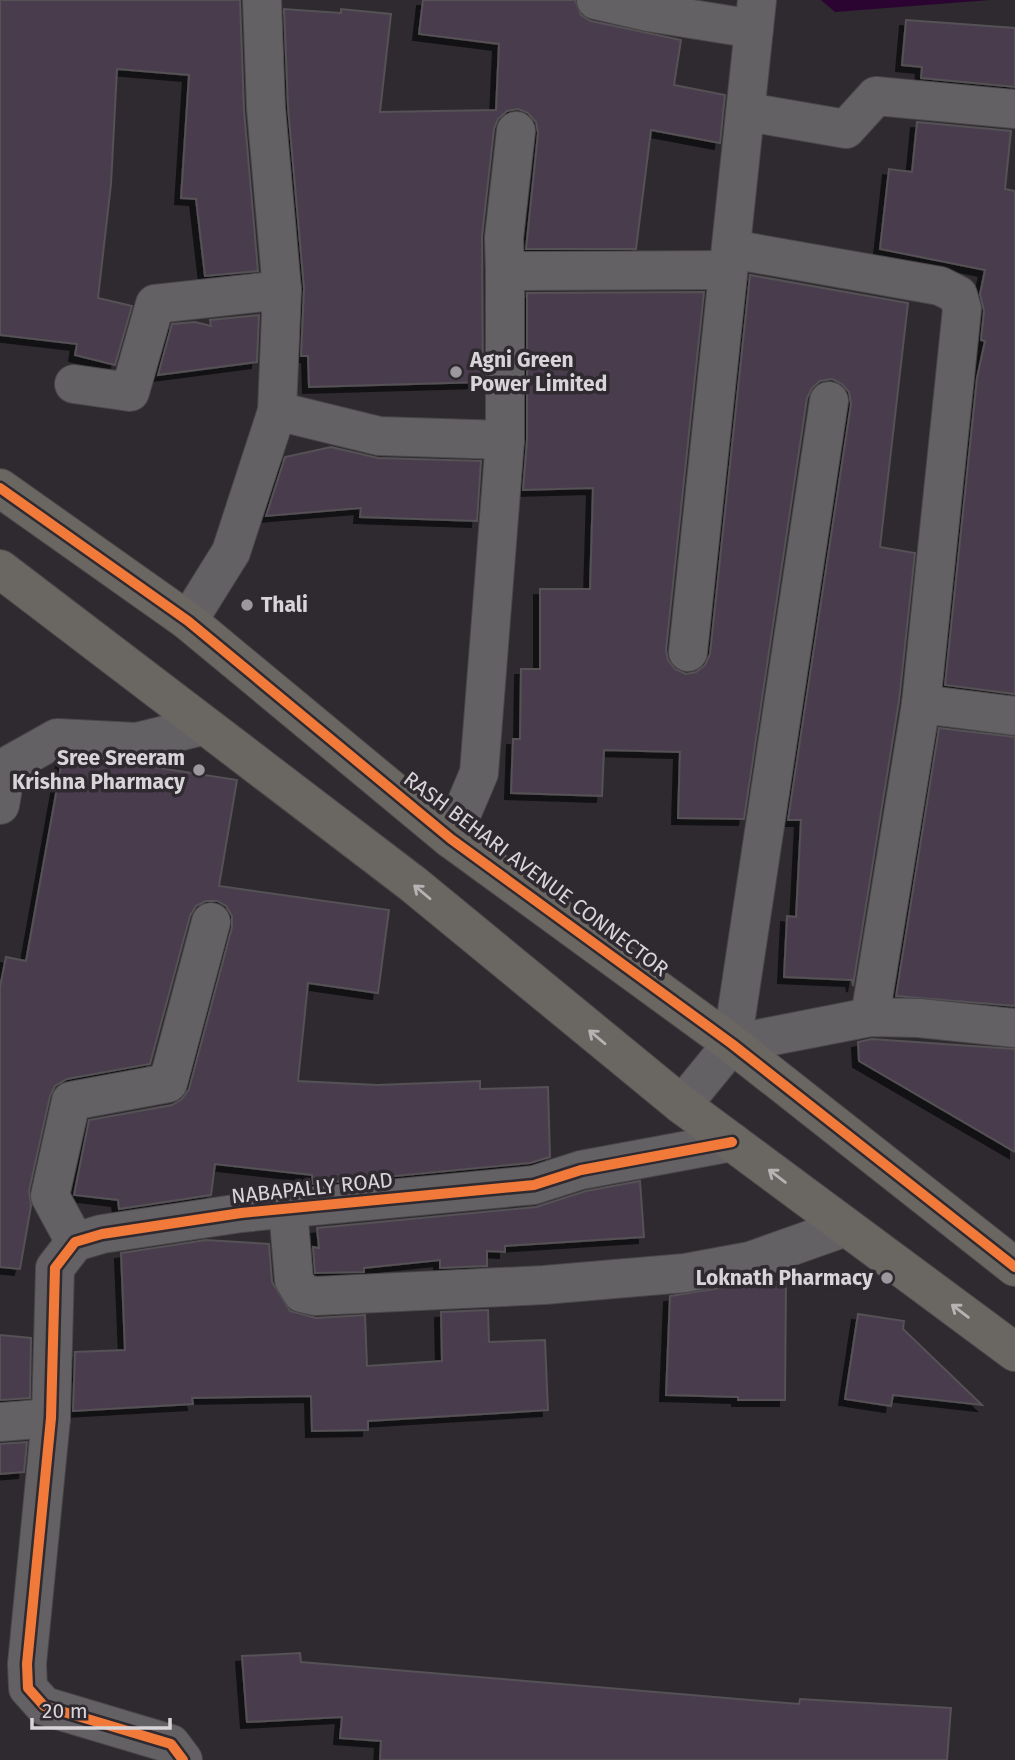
<svg xmlns="http://www.w3.org/2000/svg" width="1015" height="1760" font-family="'Fira Sans',sans-serif">
  <defs>
    <filter id="shadow"><feDropShadow dx="-6" dy="6" stdDeviation="0" flood-color="#0009"/></filter>
  </defs>
  <rect width="100%" height="100%" fill="#2e2a2f"/>
  <!-- water -->
  <path fill="#2c0432" d="M821,0H990L835,12Z"/>
  <!-- building -->
  <g fill="#4a3e4d" stroke="#545155" stroke-width="2" filter="url(#shadow)">
    <path d="M0,0H240L244,110L258,271L205,276L196,199L181,198L189,75L117,69L111,184L98,298L132,306L115,365L75,355L77,344L0,335Z"/>
    <path d="M423,0H575L581,15L591,21L681,40L674,85L725,95L720,143L651,130L636,249H526L538,133L536,122L528,113L518,109L507,111L498,119L494,129L482,236L483,382L309,387L308,356H301L304,288L288,107L284,9L341,13V9L391,14L380,112L496,110L499,44L419,34Z"/>
    <path d="M906,20L1015,28V87L921,78L922,67L902,65Z"/>
    <path d="M917,122L1011,131L1005,189L1015,191V694L945,685L977,378L985,341L981,340L984,311L980,294L985,270L880,249L889,169L912,172Z"/>
    <path d="M750,275L908,303L880,547L915,553L899,701L853,986L852,980L784,977L787,916L796,917L801,820H788L851,404L849,392L842,384L832,379L820,381L812,388L807,398L744,819L678,818L680,752L604,750L602,796L511,793L513,739H520L521,669H540V589H590L593,488L523,490L527,440V293L704,292L666,650L668,660L675,669L686,674L696,672L705,665L710,654Z"/>
    <path d="M259,315L257,362L158,375L172,324L195,322L211,326L210,320Z"/>
    <path d="M331,447L378,458L481,461L477,521L360,517L361,508L266,516L285,457Z"/>
    <path d="M939,728L1015,737V1006L896,996Z"/>
    <path d="M62,760L134,764L237,780L219,886L389,910L378,993L308,983L298,1081L377,1085L480,1081V1089L548,1087L550,1157L530,1163L313,1184L312,1175L215,1164L211,1195L119,1209L118,1200L74,1195L89,1120L172,1105L182,1099L189,1089L232,927V916L226,906L217,901H206L196,906L190,916L150,1064L67,1079L55,1086L50,1096L29,1191L31,1206L20,1269L0,1267V987L6,957L26,961Z"/>
    <path d="M872,1039L1015,1049V1152L859,1061L858,1042Z"/>
    <path d="M640,1181L644,1237L505,1246V1252L487,1251V1266L440,1268V1260L364,1268V1272L315,1273L313,1247L319,1248L317,1228L536,1207L586,1191Z"/>
    <path d="M206,1240L269,1244L272,1282L290,1311L316,1318L365,1315L367,1366L442,1361L441,1312L488,1310L489,1342L545,1340L548,1410L368,1421V1430L312,1431L311,1396L192,1398L193,1404L73,1411L75,1352L125,1350L121,1253Z"/>
    <path d="M757,1282H786L785,1400H738V1397L666,1395L670,1296Z"/>
    <path d="M858,1314L904,1321L903,1329L982,1405L893,1395L891,1406L845,1399Z"/>
    <path d="M0,1335L31,1338L30,1398L0,1400Z"/>
    <path d="M27,1442L24,1472L0,1474V1444Z"/>
    <path d="M300,1653L301,1662L799,1704L800,1699L951,1708L947,1760H380L381,1741L340,1738L342,1717L247,1722L242,1656Z"/>
  </g>
  <g fill="none" stroke-linecap="round" stroke-linejoin="round">
    <!-- minor casing -->
    <g stroke="#494649" stroke-width="40">
      <g id="minor">
        <path d="M596,0L648,12L754,29"/>
        <path d="M747,112L846,129L876,96L1015,109"/>
        <path d="M731,249L940,286L958,295L962,309L921,704L870,1017"/>
        <path d="M505,271L504,238L516,131"/>
        <path d="M74,384L130,392L155,304L282,290"/>
        <path d="M277,411L379,436L505,440"/>
        <path d="M188,621L231,552L277,411L282,290L266,108L262,0"/>
        <path d="M688,652L757,0"/>
        <path d="M921,704L1015,716"/>
        <path d="M0,805L7,766L57,738L137,742L202,726"/>
        <path d="M451,839L479,773L505,440V271L728,270"/>
        <path d="M732,1044L829,401"/>
        <path d="M732,1044L870,1017L919,1018L1015,1028"/>
        <path d="M682,1105L732,1044"/>
        <path d="M288,1209L294,1280L302,1293L315,1296L544,1285L685,1273L750,1261L846,1227"/>
        <path d="M75,1242L50,1196L71,1101L168,1083L211,922"/>
        <path d="M0,1422L51,1418"/>
        <path d="M183,1760L171,1744L44,1706L28,1688L27,1664L51,1418L55,1268L75,1242L102,1234L241,1213L534,1185L581,1170L732,1142"/>
      </g>
    </g>
    <!-- major casing -->
    <g stroke="#494649" stroke-width="40">
      <g id="major">
        <path d="M0,488L188,621L451,839L732,1044L1015,1267"/>
        <path d="M0,569L413,884L682,1105L1015,1352"/>
      </g>
    </g>
    <!-- minor -->
    <use href="#minor" stroke="#646165" stroke-width="38"/>
    <!-- major -->
    <use href="#major" stroke="#6a6763" stroke-width="38"/>
    <!-- cycleway casing -->
    <g stroke="#2f2930" stroke-width="15">
      <g id="cycleway">
        <path d="M0,488L188,621L451,839L732,1044L1015,1267"/>
        <path d="M183,1760L171,1744L44,1706L28,1688L27,1664L51,1418L55,1268L75,1242L102,1234L241,1213L534,1185L581,1170L732,1142"/>
      </g>
    </g>
    <!-- cycleway -->
    <use href="#cycleway" stroke="#f17a3a" stroke-width="10"/>
  </g>
  <!-- one-way arrows -->
  <defs><path id="oneway-shaft" d="M-6 0H5M1.5-3L5.5 0L1.5 3" fill="none" stroke-width="1.6" stroke-linecap="round" stroke-linejoin="round" transform="scale(1.75)"/></defs>
  <g stroke="#b7b3b5">
    <use href="#oneway-shaft" transform="translate(422 892) rotate(-140)"/>
    <use href="#oneway-shaft" transform="translate(597 1037) rotate(-140)"/>
    <use href="#oneway-shaft" transform="translate(777 1176) rotate(-143)"/>
    <use href="#oneway-shaft" transform="translate(960 1311) rotate(-143)"/>
  </g>
  <!-- markers -->
  <g fill="#9c989d" stroke="#2f2930" stroke-width="2.5">
    <circle cx="456" cy="372" r="7"/>
    <circle cx="247" cy="605" r="7"/>
    <circle cx="199" cy="770" r="7"/>
    <circle cx="887" cy="1278" r="7"/>
  </g>
  <g text-anchor="middle" stroke-width="7" stroke-linejoin="round" paint-order="stroke">
    <!-- poi labels -->
    <g font-size="21" font-weight="bold" fill="#d8d4d8" stroke="#2f2930" text-anchor="start">
      <text x="470" y="367">Agni Green<tspan x="470" dy="24">Power Limited</tspan></text>
      <text x="261" y="612">Thali</text>
      <text x="185" y="765" text-anchor="end">Sree Sreeram<tspan x="185" dy="24">Krishna Pharmacy</tspan></text>
      <text x="873" y="1285" text-anchor="end">Loknath Pharmacy</text>
    </g>
    <!-- street labels -->
    <g font-size="21" fill="#d8d4d8" stroke="#2f2930">
      <text transform="translate(536 874) rotate(37)" y="7">RASH BEHARI AVENUE CONNECTOR</text>
      <text transform="translate(312 1188) rotate(-6)" y="7">NABAPALLY ROAD</text>
    </g>
  </g>
  <!-- scale -->
  <path d="M32 1718v10h138v-10" fill="none" stroke="#d8d4d8" stroke-width="3.5"/>
  <text x="42" y="1718" font-size="21" fill="#d8d4d8" stroke="#2f2930" stroke-width="5" paint-order="stroke">20 m</text>
</svg>
